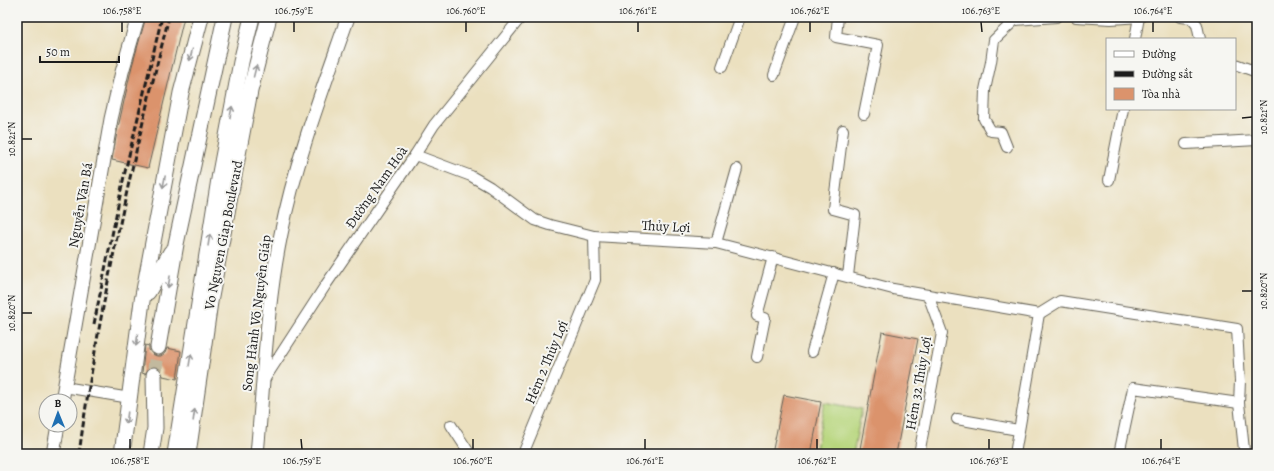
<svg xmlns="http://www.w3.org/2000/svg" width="1274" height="471" font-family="Alegreya,serif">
  <rect width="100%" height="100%" fill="#f6f6f2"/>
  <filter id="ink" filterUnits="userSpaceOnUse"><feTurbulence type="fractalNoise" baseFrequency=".025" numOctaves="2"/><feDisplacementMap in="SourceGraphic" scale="8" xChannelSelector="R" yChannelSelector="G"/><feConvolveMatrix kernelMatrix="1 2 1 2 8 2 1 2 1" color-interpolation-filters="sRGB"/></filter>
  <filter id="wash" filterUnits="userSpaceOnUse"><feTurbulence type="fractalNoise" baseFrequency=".012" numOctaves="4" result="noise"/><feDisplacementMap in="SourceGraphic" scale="16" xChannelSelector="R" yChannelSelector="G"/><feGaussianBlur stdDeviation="0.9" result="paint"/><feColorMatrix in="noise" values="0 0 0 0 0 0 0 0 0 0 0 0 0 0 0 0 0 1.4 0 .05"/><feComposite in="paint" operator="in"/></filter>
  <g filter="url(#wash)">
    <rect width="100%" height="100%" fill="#ebe0bf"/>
    <!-- park -->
    <path fill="#b7d67d" stroke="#6a794c" d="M825,402L862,409L853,454H815Z"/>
    <g id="blocks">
      <!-- building -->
      <g fill="#db936c">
        <path d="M146,17H184L148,168L112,160L117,132L132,66Z"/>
        <path d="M882,332L918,339L896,454H859Z"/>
        <path d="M145,345L149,346V350L152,354L157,356H161L165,353L167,348L181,351L177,379L163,376L161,370L159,367L154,366L149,368L145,374L142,373Z"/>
        <path d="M784,395L821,402L811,454H772Z"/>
      </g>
    </g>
  </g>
  <g filter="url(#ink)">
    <use href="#blocks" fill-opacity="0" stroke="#646155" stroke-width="1"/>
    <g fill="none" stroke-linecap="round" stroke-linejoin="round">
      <!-- highway-tunnel -->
      <path stroke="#c2b99e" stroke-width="15" stroke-dasharray="15 8" stroke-linecap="butt" d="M154,375L158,347"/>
      <!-- minor casing -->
      <g stroke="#646155" stroke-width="12">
        <g id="minor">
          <path d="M838,17L836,37L878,45L864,114"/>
          <path d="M997,17L1015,20L1056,17"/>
          <path d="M1076,17L1111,19L1140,17"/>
          <path d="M1180,17L1191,18L1197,25L1200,39"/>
          <path d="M1135,39L1139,17"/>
          <path d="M1235,64L1257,72"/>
          <path d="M722,67L740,17"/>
          <path d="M774,75L795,17"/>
          <path d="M843,130L833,209L855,215L848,276"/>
          <path d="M1186,144L1257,140"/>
          <path d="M1007,147L1001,132L991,131L984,119L985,90L991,62L994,40L1015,20"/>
          <path d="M415,155L471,176L490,187L535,220L550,225L594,236L716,243L893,289L1039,314L1015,454"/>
          <path d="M1109,180L1123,109"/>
          <path d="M716,243L737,169"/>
          <path d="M1039,314L1060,301L1237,329L1240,381L1239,403L1244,450L1243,454"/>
          <path d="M812,352L834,273"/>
          <path d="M757,357L765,318L757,316L773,257"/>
          <path d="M264,380L325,286L415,155L434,125L521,17"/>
          <path d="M64,387L130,398"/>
          <path d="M957,419L1018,430"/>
          <path d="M451,425L470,454"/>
          <path d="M523,454L595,280L594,236"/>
          <path d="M919,454L942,333L928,295"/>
          <path d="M1119,454L1133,388L1239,403"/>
        </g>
      </g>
      <!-- major casing -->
      <g stroke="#646155" stroke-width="15">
        <g id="major">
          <path d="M62,401L111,119L122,72L138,17"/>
          <path d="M53,454L58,425"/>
          <path d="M257,454C264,381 266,306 281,234C296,159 323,89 348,17"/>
        </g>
      </g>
      <!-- highway casing -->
      <g stroke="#646155" stroke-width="17">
        <g id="highway">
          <path d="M148,292L171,252"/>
          <path d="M158,347L176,244L225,17"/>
          <path d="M122,454L142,301L181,93L201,17"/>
          <path d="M151,454L155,428L154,375"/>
          <path d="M175,454L220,173L241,62L252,17"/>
          <path d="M188,454L210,302L250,91L269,17"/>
        </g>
      </g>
      <!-- minor -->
      <use href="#minor" stroke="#fff" stroke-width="10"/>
      <!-- major -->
      <use href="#major" stroke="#fff" stroke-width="13"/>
      <!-- highway -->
      <use href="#highway" stroke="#fff" stroke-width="15"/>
      <!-- rail -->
      <g stroke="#1c1c1c" stroke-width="3" stroke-dasharray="6 3" stroke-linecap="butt">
        <path d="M94,324L124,176L162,17"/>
        <path d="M79,454C99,307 132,161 169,17"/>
      </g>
    </g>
    <!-- one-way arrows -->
    <defs><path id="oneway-shaft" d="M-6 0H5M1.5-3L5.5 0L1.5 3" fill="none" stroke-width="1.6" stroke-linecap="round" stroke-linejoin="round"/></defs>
    <g stroke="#999">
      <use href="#oneway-shaft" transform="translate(191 55) rotate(104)"/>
      <use href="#oneway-shaft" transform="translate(255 71) rotate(-76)"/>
      <use href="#oneway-shaft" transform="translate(231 112) rotate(-79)"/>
      <use href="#oneway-shaft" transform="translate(164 182) rotate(101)"/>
      <use href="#oneway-shaft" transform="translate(209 240) rotate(-81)"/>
      <use href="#oneway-shaft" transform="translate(169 282) rotate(100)"/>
      <use href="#oneway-shaft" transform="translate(137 340) rotate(97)"/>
      <use href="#oneway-shaft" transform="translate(190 360) rotate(-81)"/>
      <use href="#oneway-shaft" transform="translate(194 415) rotate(-82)"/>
      <use href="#oneway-shaft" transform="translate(127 418) rotate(97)"/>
    </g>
  </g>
  <!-- ticks -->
  <path fill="none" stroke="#1c1c1c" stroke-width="1.5" d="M122,22V32M294,22V32M466,22V32M638,22V32M810,22V32M981,22L982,32M1153,22V32M1242,118L1252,117M22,139H32M1242,291H1252M22,313H32M130,439V449M301,439L302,449M473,439V449M645,439V449M817,439V449M989,439V449M1161,439V449"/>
  <g text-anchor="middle" stroke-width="4" stroke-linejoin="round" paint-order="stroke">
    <!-- street labels -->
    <g font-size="14" fill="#1c1c1c" stroke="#f6f6f2">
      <text transform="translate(376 187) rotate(-55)" y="5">Đường Nam Hoà</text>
      <text transform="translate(80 205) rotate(-80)" y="5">Nguyễn Văn Bá</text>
      <text transform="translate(666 226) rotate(3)" y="5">Thủy Lợi</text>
      <text transform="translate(223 235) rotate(-79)" y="5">Vo Nguyen Giap Boulevard</text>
      <text transform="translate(256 313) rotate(-83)" y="5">Song Hành Võ Nguyên Giáp</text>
      <text transform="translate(546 362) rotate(-67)" y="5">Hẻm 2 Thủy Lợi</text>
      <text transform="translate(918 383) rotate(-80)" y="5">Hẻm 32 Thủy Lợi</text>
    </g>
  </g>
  <!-- margin -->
  <rect width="1274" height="471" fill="none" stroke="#f6f6f2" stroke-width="44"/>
  <!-- legend -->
  <rect x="1106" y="38" width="130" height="72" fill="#f6f6f2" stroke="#9f9f9c"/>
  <rect x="1114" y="51" width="20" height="6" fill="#ffffff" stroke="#9f9f9c"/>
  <text x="1142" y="58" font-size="12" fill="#1c1c1c">Đường</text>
  <rect x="1114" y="71" width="20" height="6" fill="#1c1c1c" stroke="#9f9f9c"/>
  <text x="1142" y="78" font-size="12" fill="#1c1c1c">Đường sắt</text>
  <rect x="1114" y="88" width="20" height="12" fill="#db936c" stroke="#9f9f9c"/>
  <text x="1142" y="98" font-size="12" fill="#1c1c1c">Tòa nhà</text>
  <!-- north arrow -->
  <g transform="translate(58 413) rotate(359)"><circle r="19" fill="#f6f6f2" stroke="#9f9f9c"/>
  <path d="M0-3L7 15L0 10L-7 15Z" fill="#1f6fb2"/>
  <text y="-6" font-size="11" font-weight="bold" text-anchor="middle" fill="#1c1c1c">B</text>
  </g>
  <!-- scale -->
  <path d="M40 56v6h79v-6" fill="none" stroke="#1c1c1c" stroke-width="2"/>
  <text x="46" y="56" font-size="12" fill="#1c1c1c" stroke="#f6f6f2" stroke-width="3" paint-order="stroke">50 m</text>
  <rect x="22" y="22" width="1230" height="427" fill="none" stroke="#1c1c1c" stroke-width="1.5"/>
  <g font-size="10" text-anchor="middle" fill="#1c1c1c">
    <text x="122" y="14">106.758°E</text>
    <text x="294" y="14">106.759°E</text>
    <text x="466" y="14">106.760°E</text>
    <text x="638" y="14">106.761°E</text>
    <text x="810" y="14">106.762°E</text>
    <text x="981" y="14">106.763°E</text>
    <text x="1153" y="14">106.764°E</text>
    <text transform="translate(1263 117) rotate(-90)" y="4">10.821°N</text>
    <text transform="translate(11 139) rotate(-90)" y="4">10.821°N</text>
    <text transform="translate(1263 291) rotate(-90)" y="4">10.820°N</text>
    <text transform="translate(11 313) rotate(-90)" y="4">10.820°N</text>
    <text x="130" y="464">106.758°E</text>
    <text x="302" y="464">106.759°E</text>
    <text x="473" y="464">106.760°E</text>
    <text x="645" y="464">106.761°E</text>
    <text x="817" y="464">106.762°E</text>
    <text x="989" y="464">106.763°E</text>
    <text x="1161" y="464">106.764°E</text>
  </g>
</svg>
